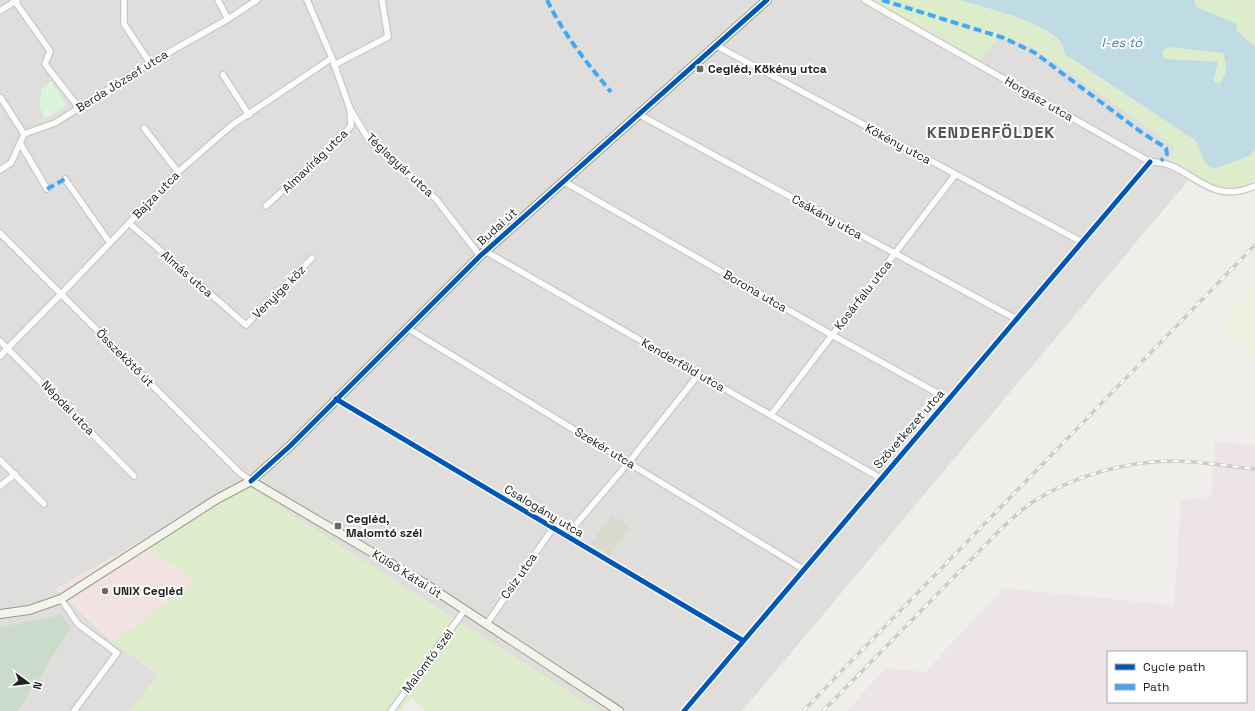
<svg xmlns="http://www.w3.org/2000/svg" width="1255" height="711" font-family="'Space Grotesk',sans-serif">
  <rect width="100%" height="100%" fill="#f0eeeb"/>
  <!-- residential -->
  <path fill="#dfdedc" d="M0,0H871L980,60L1000,34L1034,48L1175,146L1192,176L742,711H599L241,483L190,514L56,589L112,642L159,674L131,711H0Z"/>
  <!-- commercial -->
  <path fill="#f1e3e1" d="M140,542L197,582L112,642L55,589Z"/>
  <!-- industrial -->
  <path fill="#ede4e9" fill-rule="evenodd" d="M1215,441L1255,445V711H847L885,668L925,672L1003,588L1174,605L1181,500L1211,496ZM1108,652H1246V702H1108Z"/>
  <!-- construction -->
  <path fill="#d9d9cd" d="M612,515L630,527L610,555L590,544Z"/>
  <!-- farmland -->
  <path fill="#efefdf" d="M1255,284V359L1215,326Z"/>
  <!-- grass -->
  <g fill="#ddeccb">
    <path d="M871,0H959L1002,12L1040,27L1061,42L1066,55L1195,140L1205,163L1214,169L1249,156L1255,150V179L1245,188L1215,189L1168,163L1174,146L1034,48L1000,34L980,60Z"/>
    <path d="M1194,0H1255V47L1236,30L1237,24L1195,7Z"/>
    <path d="M1168,47L1223,53C1227,66 1228,73 1219,84L1213,82L1217,62L1166,59L1163,57V51Z"/>
    <path d="M241,482L599,711H425L411,698L401,711H131L159,673L112,642L196,582L140,542L190,514Z"/>
  </g>
  <!-- cemetery -->
  <path fill="#cadbca" d="M61,615L71,627L18,711H0V627Z"/>
  <!-- park -->
  <path fill="#daf5da" d="M51,81L67,105L45,119L39,106L42,89Z"/>
  <!-- water -->
  <path fill="#bfdbe3" fill-rule="evenodd" d="M959,0H1194L1196,7L1237,24L1236,30L1255,47V150L1249,156L1214,169L1205,163L1195,140L1066,55C1064,51 1063,44 1060,41C1038,20 988,8 959,0ZM1168,47L1223,53C1227,66 1228,73 1219,84L1213,82L1218,62L1166,59L1163,57V51Z"/>
  <g fill="none" stroke-linecap="round" stroke-linejoin="round">
    <!-- street casing -->
    <g stroke="#c9c8c7" stroke-width="8">
      <g id="street">
        <path d="M14,0L50,51L45,64L79,108"/>
        <path d="M124,0V24L150,63"/>
        <path d="M218,0L228,19"/>
        <path d="M307,0L332,58L350,109L369,140L436,199L480,256"/>
        <path d="M865,0L1150,162C1189,160 1206,208 1255,186"/>
        <path d="M0,11L17,0"/>
        <path d="M715,45L1082,242"/>
        <path d="M334,65L388,37L382,0"/>
        <path d="M223,75L249,115"/>
        <path d="M0,99L1,98L24,134"/>
        <path d="M638,114L1016,319"/>
        <path d="M144,128L178,172"/>
        <path d="M20,143L47,189"/>
        <path d="M0,170L11,163L24,134L55,123L150,63L228,19L257,0"/>
        <path d="M65,179L110,243"/>
        <path d="M563,181L832,335L948,399"/>
        <path d="M266,206L343,135L351,126L350,109"/>
        <path d="M129,223L246,325L312,258"/>
        <path d="M0,233L240,473L251,481"/>
        <path d="M485,251L880,478"/>
        <path d="M407,328L803,569"/>
        <path d="M0,341L134,476"/>
        <path d="M0,356L61,294L178,172L232,125L332,58"/>
        <path d="M336,399L742,640"/>
        <path d="M771,415L955,175"/>
        <path d="M0,460L44,504"/>
        <path d="M0,486L15,474"/>
        <path d="M566,536L629,462L699,374"/>
        <path d="M61,599L78,624L117,653L74,711"/>
        <path d="M486,625L553,528"/>
        <path d="M391,711L464,611"/>
        <path d="M684,711L1150,162"/>
      </g>
    </g>
    <!-- secondary casing -->
    <g stroke="#999a82" stroke-width="10">
      <g id="secondary">
        <path d="M251,481L424,583L619,711"/>
        <path d="M0,614L29,610L61,599L217,499L251,481L290,446L480,256L767,0"/>
      </g>
    </g>
    <!-- street -->
    <use href="#street" stroke="#fdfcfc" stroke-width="5.5"/>
    <!-- secondary -->
    <use href="#secondary" stroke="#f4f4ed" stroke-width="8"/>
    <!-- rail casing -->
    <g stroke="#ccc" stroke-width="3.5">
      <g id="rail">
        <path d="M803,711L1255,245"/>
        <path d="M823,711L1001,529C1012,519 1022,508 1036,500C1074,476 1124,462 1170,461C1198,461 1227,466 1255,469"/>
      </g>
    </g>
    <!-- rail -->
    <use href="#rail" stroke="#fff" stroke-width="2" stroke-dasharray="6" stroke-linecap="butt"/>
    <!-- quiet -->
    <g stroke="#3fa9f5" stroke-width="4" stroke-dasharray="8 4" stroke-linecap="butt">
      <path d="M547,0C564,35 587,63 611,92"/>
      <path d="M882,0L1004,38L1035,53L1141,132L1166,148L1167,154L1161,161"/>
      <path d="M47,189L65,179"/>
    </g>
    <!-- cycleway casing -->
    <g stroke="#fff" stroke-width="8">
      <g id="cycleway">
        <path d="M336,399L742,640"/>
        <path d="M251,481L290,446L480,256L767,0"/>
        <path d="M684,711L1150,162"/>
      </g>
    </g>
    <!-- cycleway -->
    <use href="#cycleway" stroke="#0057b8" stroke-width="5"/>
  </g>
  <!-- markers -->
  <g fill="#6a6968" stroke="#fff" stroke-width="1.5">
    <rect x="696" y="65" width="8" height="8" rx="2"/>
    <rect x="334" y="522" width="8" height="8" rx="2"/>
    <circle cx="105" cy="591" r="4"/>
  </g>
  <g text-anchor="middle" stroke-width="4" stroke-linejoin="round" paint-order="stroke">
    <!-- poi labels -->
    <g font-size="12" font-weight="bold" fill="#222" stroke="#fff" text-anchor="start">
      <text x="708" y="73">Cegléd, Kökény utca</text>
      <text x="346" y="523">Cegléd,<tspan x="346" dy="14">Malomtó szél</tspan></text>
      <text x="113" y="595">UNIX Cegléd</text>
    </g>
    <!-- street labels -->
    <g font-size="12" fill="#222" stroke="#fff">
      <text transform="translate(122 81) rotate(-32)" y="4">Berda József utca</text>
      <text transform="translate(1039 99) rotate(30)" y="4">Horgász utca</text>
      <text transform="translate(898 144) rotate(28)" y="4">Kökény utca</text>
      <text transform="translate(315 161) rotate(-44)" y="4">Almavirág utca</text>
      <text transform="translate(400 165) rotate(43)" y="4">Téglagyár utca</text>
      <text transform="translate(156 195) rotate(-46)" y="4">Bajza utca</text>
      <text transform="translate(827 217) rotate(29)" y="4">Csákány utca</text>
      <text transform="translate(497 227) rotate(-42)" y="4">Budai út</text>
      <text transform="translate(187 274) rotate(41)" y="4">Almás utca</text>
      <text transform="translate(755 291) rotate(30)" y="4">Borona utca</text>
      <text transform="translate(279 292) rotate(-45)" y="4">Venyige köz</text>
      <text transform="translate(863 295) rotate(-52)" y="4">Kosárfalu utca</text>
      <text transform="translate(125 358) rotate(45)" y="4">Összekötő út</text>
      <text transform="translate(683 365) rotate(30)" y="4">Kenderföld utca</text>
      <text transform="translate(68 408) rotate(46)" y="4">Népdal utca</text>
      <text transform="translate(909 429) rotate(-49)" y="4">Szövetkezet utca</text>
      <text transform="translate(605 448) rotate(31)" y="4">Szekér utca</text>
      <text transform="translate(544 511) rotate(31)" y="4">Csalogány utca</text>
      <text transform="translate(407 574) rotate(32)" y="4">Külső Kátai út</text>
      <text transform="translate(519 576) rotate(-55)" y="4">Csíz utca</text>
      <text transform="translate(428 661) rotate(-53)" y="4">Malomtó szél</text>
    </g>
    <!-- water labels -->
    <g font-size="13" font-style="italic" fill="#4a7aab" stroke="#fff">
      <text x="1122" y="47">I-es tó</text>
    </g>
    <!-- district labels -->
    <g font-size="16" font-weight="bold" letter-spacing="1" fill="#555" stroke="#fff">
      <text x="991" y="138">KENDERFÖLDEK</text>
    </g>
  </g>
  <!-- legend -->
  <rect x="1107" y="651" width="140" height="52" fill="#ffffff" stroke="#a7a7a7"/>
  <rect x="1115" y="664" width="20" height="6" fill="#0057b8" stroke="#a7a7a7"/>
  <text x="1143" y="671" font-size="12" fill="#222222">Cycle path</text>
  <rect x="1115" y="684" width="20" height="6" fill="#3fa9f5" stroke="#a7a7a7"/>
  <text x="1143" y="691" font-size="12" fill="#222222">Path</text>
  <!-- north arrow -->
  <g transform="translate(28 683) rotate(105)" stroke="#ffffff" stroke-width="3" paint-order="stroke">
  <path d="M0-3L7 15L0 10L-7 15Z" fill="#222222"/>
  <text y="-6" font-size="11" font-weight="bold" text-anchor="middle" fill="#222222">N</text>
  </g>
</svg>
